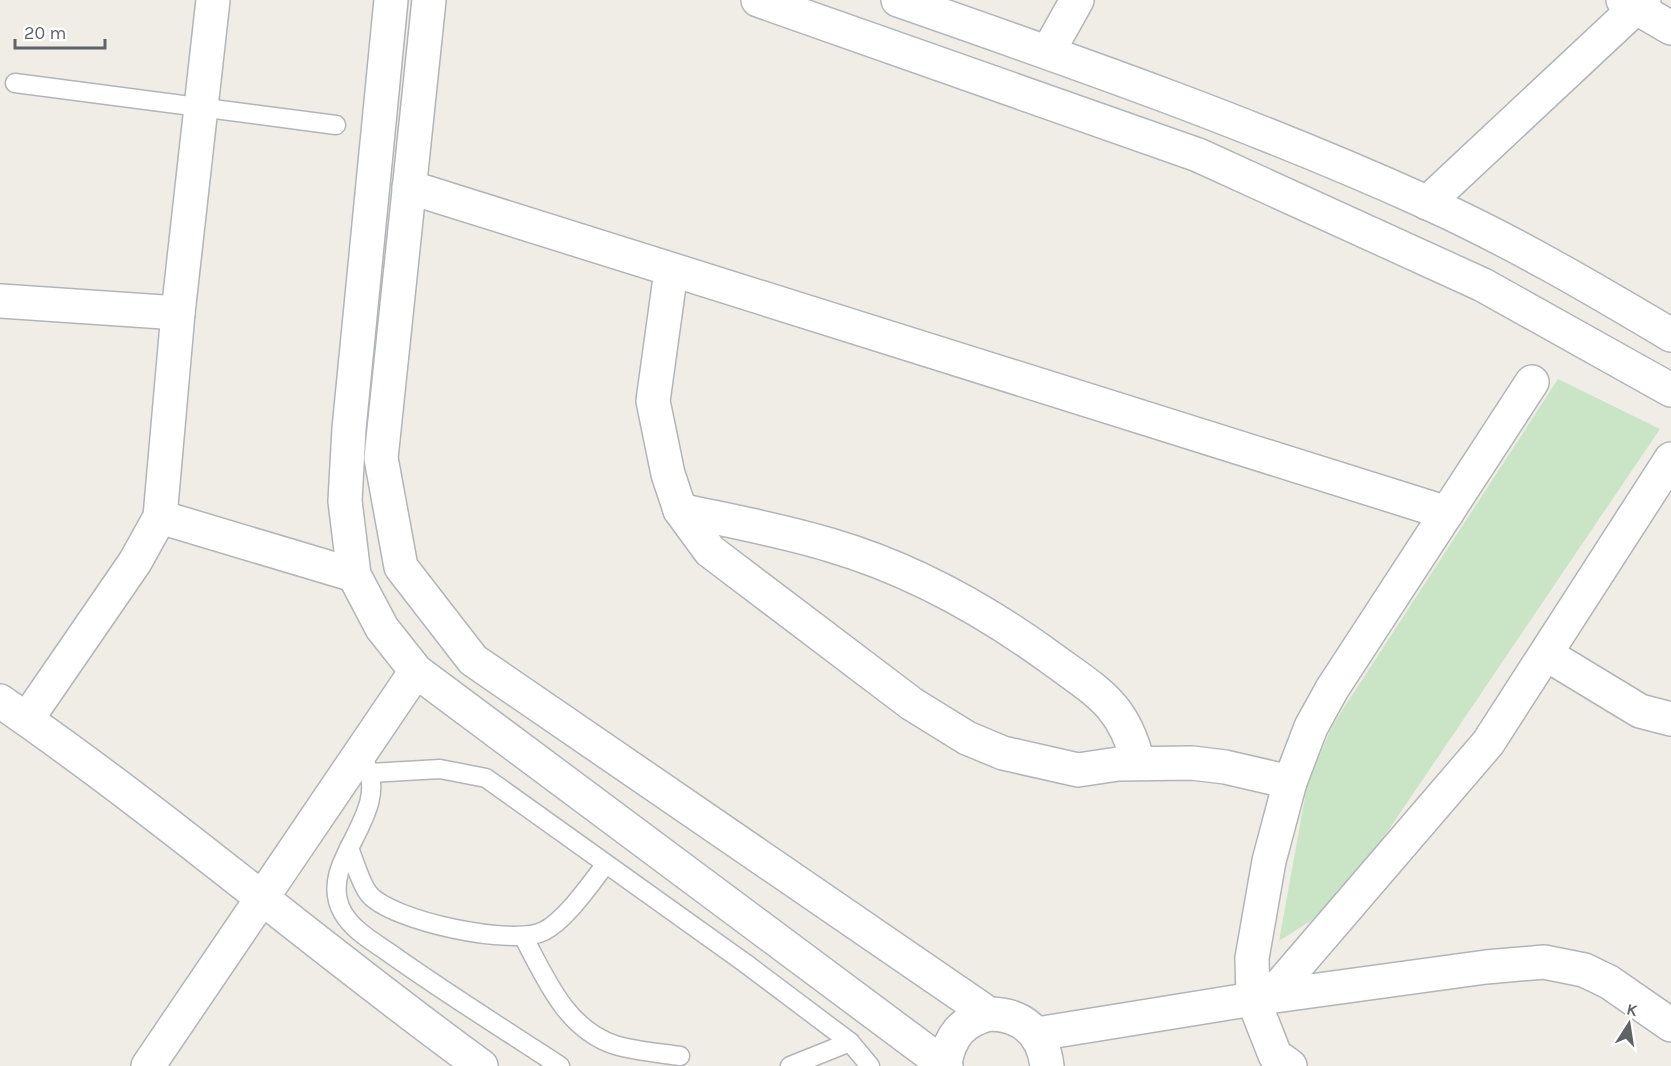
<svg xmlns="http://www.w3.org/2000/svg" width="1671" height="1066" font-family="Karla,sans-serif">
  <rect width="100%" height="100%" fill="#f0ede7"/>
  <!-- green -->
  <path fill="#cae5c6" d="M1558,379L1660,429L1369,859L1312,920L1279,941L1307,786L1332,726Z"/>
  <g fill="none" stroke-linecap="round" stroke-linejoin="round">
    <!-- lane casing -->
    <g stroke="#b2b5b8" stroke-width="21">
      <g id="lane">
        <path d="M15,83L336,125"/>
        <path d="M365,763C383,795 358,827 345,857C336,875 332,894 343,913C353,930 372,941 388,952C444,992 502,1028 560,1066"/>
        <path d="M370,773L440,769L486,778L745,963L850,1042L870,1066"/>
        <path d="M349,848C354,860 361,885 369,894C391,921 514,947 544,931C566,920 590,884 606,864"/>
        <path d="M524,938C546,979 566,1029 615,1045C635,1051 659,1053 680,1056"/>
        <path d="M790,1066L850,1042"/>
      </g>
    </g>
    <!-- street casing -->
    <g stroke="#b2b5b8" stroke-width="36">
      <g id="street">
        <path d="M391,0L349,429L345,501L354,575L382,628L416,671L946,1066"/>
        <path d="M429,0L381,458L401,567L473,660L989,1014C1023,1014 1043,1033 1047,1066"/>
        <path d="M1623,0L1671,28"/>
        <path d="M1048,52L1077,0"/>
        <path d="M409,187L1447,513"/>
        <path d="M1427,203L1644,0"/>
        <path d="M671,271L653,401L668,474L680,510L710,551L912,704L967,738L1003,753L1078,770L1118,764L1192,763L1225,767L1290,782"/>
        <path d="M1,301L178,313"/>
        <path d="M680,510C730,521 781,530 830,545C909,568 985,610 1051,658C1097,692 1124,704 1138,763"/>
        <path d="M160,517L354,575"/>
        <path d="M1546,654L1640,711L1671,719"/>
        <path d="M0,701C166,815 318,948 481,1066"/>
        <path d="M27,719L135,562L160,517L178,313L213,0"/>
        <path d="M1270,997L1488,743L1671,459"/>
        <path d="M1037,1034L1253,999L1486,967L1544,962L1584,970L1609,982L1671,1025"/>
        <path d="M945,1063C950,1036 962,1021 989,1014"/>
        <path d="M148,1066L416,671"/>
        <path d="M1290,1066L1275,1055L1253,999L1252,958L1269,861L1290,782L1311,727L1332,689L1532,382"/>
      </g>
    </g>
    <!-- secondary casing -->
    <g stroke="#b3b7bb" stroke-width="36">
      <g id="secondary">
        <path d="M758,0L1198,155L1483,285L1671,390"/>
        <path d="M898,0C1076,62 1256,125 1428,203C1512,241 1592,288 1671,335"/>
      </g>
    </g>
    <!-- lane -->
    <use href="#lane" stroke="#fff" stroke-width="18"/>
    <!-- street -->
    <use href="#street" stroke="#fff" stroke-width="33"/>
    <!-- secondary -->
    <use href="#secondary" stroke="#fff" stroke-width="33"/>
  </g>
  <!-- north arrow -->
  <g transform="translate(1629 1024) rotate(12)" stroke="#ffffff" stroke-width="4.5" paint-order="stroke">
  <path d="M0-4.5L10 22L0 15L-10 22Z" fill="#5f6366"/>
  <text y="-9" font-size="16" font-weight="bold" text-anchor="middle" fill="#5f6366">K</text>
  </g>
  <!-- scale -->
  <path d="M15 39v9h90v-9" fill="none" stroke="#5f6366" stroke-width="3"/>
  <text x="24" y="39" font-size="18" fill="#5f6366" stroke="#ffffff" stroke-width="4.5" paint-order="stroke">20 m</text>
</svg>
